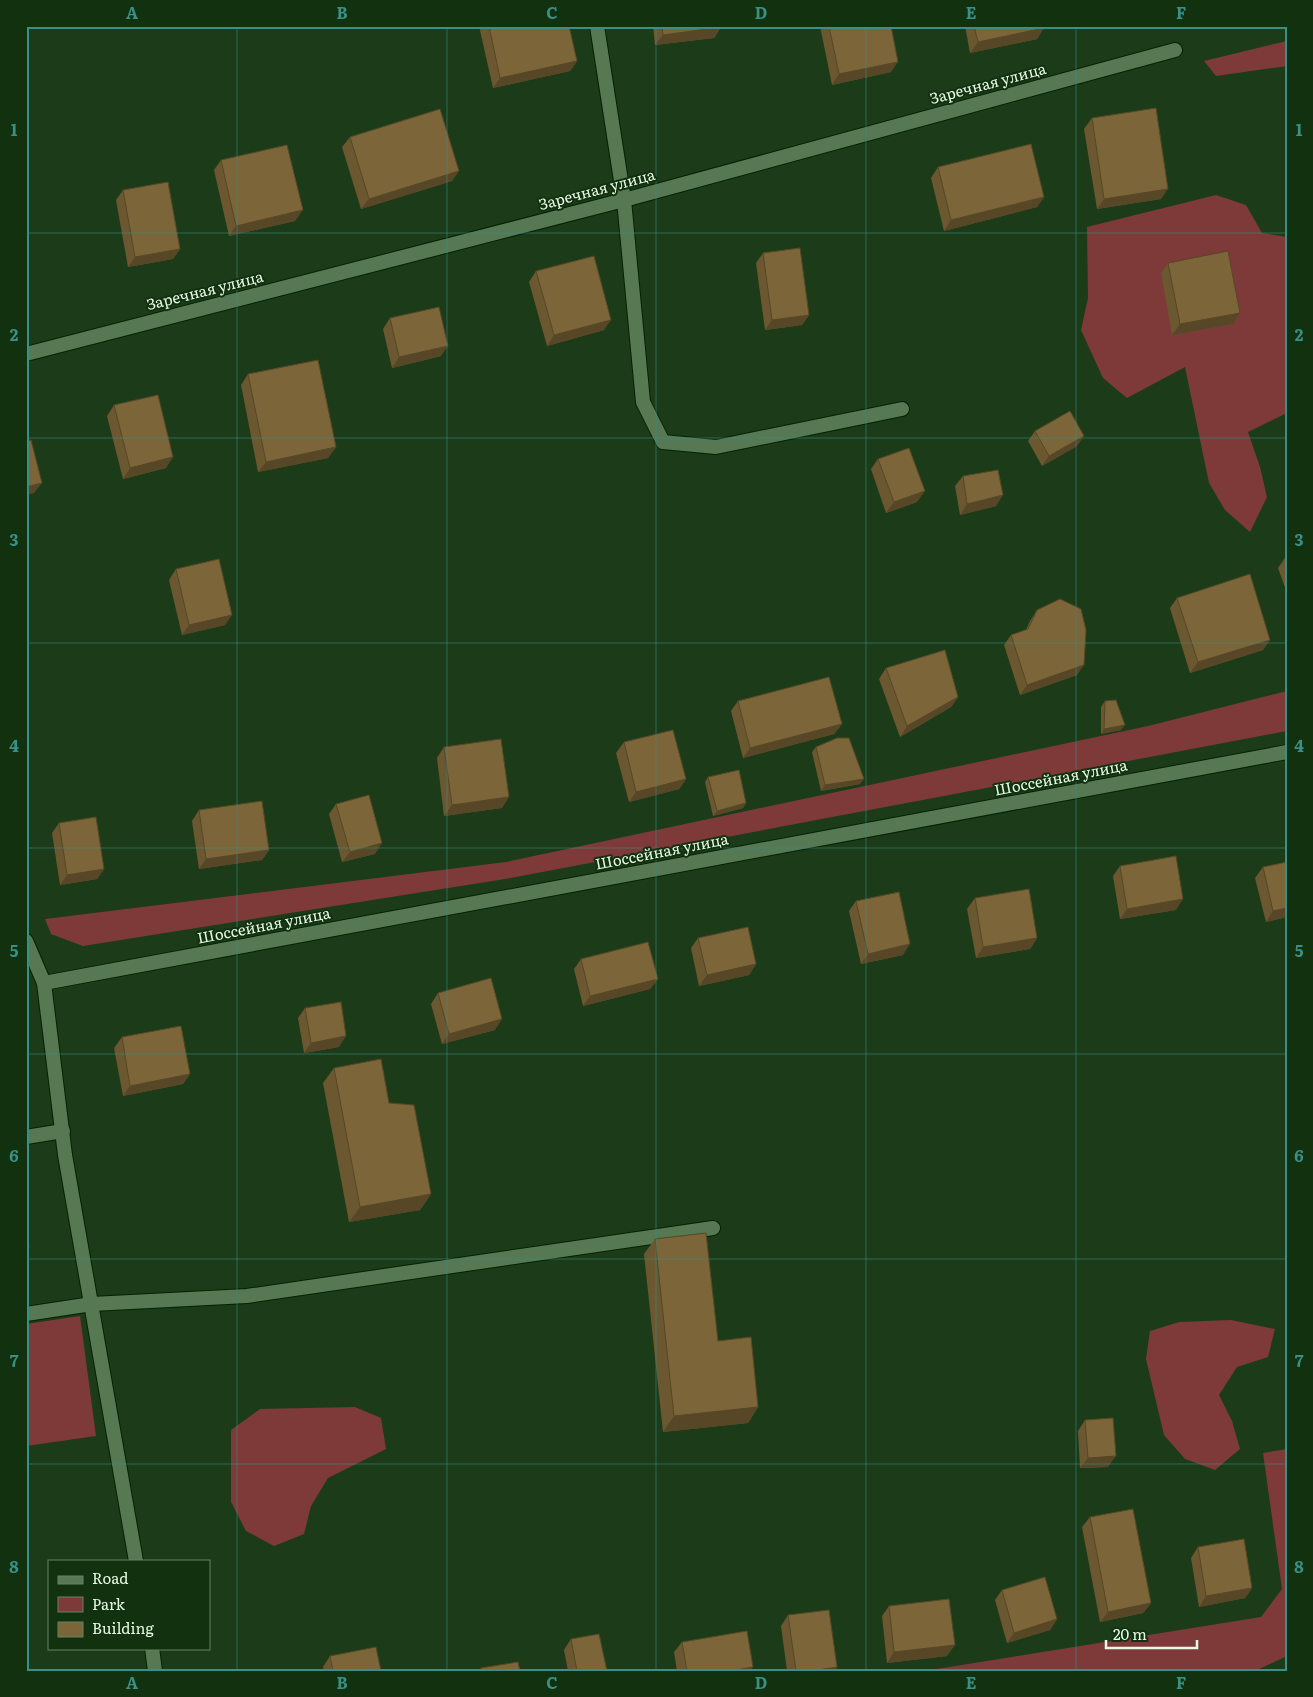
<svg xmlns="http://www.w3.org/2000/svg" width="1313" height="1697" font-family="Literata,serif">
  <rect width="100%" height="100%" fill="#1c3c19"/>
  <!-- green -->
  <g fill="#7d3a39">
    <path d="M1287,41V66L1216,76L1204,61Z"/>
    <path d="M1216,195L1246,205L1262,233L1287,237V413L1248,432L1260,467L1267,497L1250,532L1225,510L1209,483L1185,367L1127,398L1103,378L1081,330L1088,298L1087,227Z"/>
    <path d="M1287,691V731L505,879L83,946L51,934L45,919L506,862L1148,726Z"/>
    <path d="M80,1316L96,1436L26,1446V1324Z"/>
    <path d="M1231,1320L1275,1329L1268,1357L1237,1367L1219,1395L1232,1421L1240,1449L1215,1470L1185,1459L1164,1435L1146,1359L1150,1331L1179,1322Z"/>
    <path d="M355,1407L381,1418L386,1449L328,1478L311,1506L304,1534L274,1546L246,1531L231,1502V1430L260,1409Z"/>
    <path d="M1287,1449V1656L1255,1671H924L1261,1617L1282,1589L1263,1453Z"/>
  </g>
  <g fill="none" stroke-linecap="round" stroke-linejoin="round">
    <!-- service casing -->
    <g stroke="#032202" stroke-width="16">
      <g id="service">
        <path d="M597,26L624,200L643,402L663,442L716,447L902,409"/>
        <path d="M26,1137L63,1131"/>
        <path d="M92,1304L247,1296L713,1228"/>
      </g>
    </g>
    <!-- minor casing -->
    <g stroke="#032202" stroke-width="16">
      <g id="minor">
        <path d="M26,354L624,200L1175,50"/>
        <path d="M26,941L44,983L65,1155L136,1561"/>
        <path d="M44,983L1287,752"/>
        <path d="M26,1314L92,1304"/>
        <path d="M152,1648L155,1671"/>
      </g>
    </g>
    <!-- service -->
    <use href="#service" stroke="#567853" stroke-width="14"/>
    <!-- minor -->
    <use href="#minor" stroke="#567853" stroke-width="14"/>
  </g>
  <!-- wall -->
  <g fill="#6b5730">
    <path d="M479,26H569L577,61L570,71L493,88Z"/>
    <path d="M653,26H721V27L714,38L655,45Z"/>
    <path d="M820,26H891V72L832,85Z"/>
    <path d="M965,26H1044L1037,39L970,53Z"/>
    <path d="M1092,118L1161,199L1097,209L1084,129Z"/>
    <path d="M350,137L452,181L361,209L342,147Z"/>
    <path d="M221,160L295,221L229,236L214,170Z"/>
    <path d="M938,167L1044,197L1037,207L944,231L931,178Z"/>
    <path d="M123,190L180,249L173,259L128,267L116,200Z"/>
    <path d="M763,253L809,315L802,325L765,330L756,263Z"/>
    <path d="M1168,263L1240,313L1233,324L1172,335L1161,273Z"/>
    <path d="M536,271L604,330L547,346L529,282Z"/>
    <path d="M390,318L441,356L392,368L383,329Z"/>
    <path d="M248,374L336,447L328,458L258,472L241,385Z"/>
    <path d="M114,405L166,468L123,479L107,416Z"/>
    <path d="M1035,431L1077,446L1042,466L1028,441Z"/>
    <path d="M878,459L917,502L886,513L871,469Z"/>
    <path d="M963,476L996,506L960,515L955,486Z"/>
    <path d="M1285,558H1287V593L1278,568Z"/>
    <path d="M176,569L225,625L182,635L169,580Z"/>
    <path d="M1177,598L1270,640L1263,650L1190,673L1170,608Z"/>
    <path d="M1037,610L1077,675L1020,695L1004,645L1011,635L1026,630L1030,621Z"/>
    <path d="M886,668L958,697L951,707L900,737L879,679Z"/>
    <path d="M738,701L842,724L834,734L743,758L731,711Z"/>
    <path d="M1105,701L1121,730L1101,734V707Z"/>
    <path d="M624,742L686,779L679,789L629,802L616,753Z"/>
    <path d="M444,747L502,808L444,816L437,758Z"/>
    <path d="M816,747L860,784L821,791L812,752Z"/>
    <path d="M708,777L746,803L743,808L713,816L705,782Z"/>
    <path d="M336,804L375,854L342,862L329,814Z"/>
    <path d="M199,810L269,850L262,860L199,869L192,821Z"/>
    <path d="M59,823L104,869L97,879L60,885L52,833Z"/>
    <path d="M1120,866L1176,910L1120,919L1113,876Z"/>
    <path d="M1263,867L1287,917L1266,922L1255,878Z"/>
    <path d="M975,898L1037,938L1030,949L976,958L967,909Z"/>
    <path d="M856,901L903,955L861,964L849,911Z"/>
    <path d="M698,938L756,964L749,975L699,986L691,948Z"/>
    <path d="M581,959L658,979L650,989L583,1006L574,969Z"/>
    <path d="M438,993L495,1030L442,1044L431,1004Z"/>
    <path d="M305,1008L339,1047L304,1053L298,1018Z"/>
    <path d="M122,1037L190,1074L183,1084L123,1096L114,1048Z"/>
    <path d="M334,1068L389,1103L431,1194L420,1210L349,1222L323,1083Z"/>
    <path d="M655,1239L758,1407L748,1423L663,1432L644,1254Z"/>
    <path d="M1085,1420L1108,1467L1080,1468L1078,1431Z"/>
    <path d="M1090,1517L1151,1603L1143,1613L1100,1622L1082,1527Z"/>
    <path d="M1198,1547L1252,1588L1245,1598L1199,1607L1191,1558Z"/>
    <path d="M1002,1590L1057,1619L1050,1630L1007,1643L995,1600Z"/>
    <path d="M889,1606L947,1656L887,1663L882,1616Z"/>
    <path d="M788,1615L837,1667L835,1671H787L781,1626Z"/>
    <path d="M571,1639L607,1671H568L564,1650Z"/>
    <path d="M682,1642L750,1671H677L674,1652Z"/>
    <path d="M330,1656L381,1671H324L323,1667Z"/>
  </g>
  <!-- shaded-wall -->
  <g fill="#574727">
    <path d="M721,27L714,38L655,45L663,35Z"/>
    <path d="M1044,28L1037,39L970,53L978,42Z"/>
    <path d="M577,61L570,71L493,88L500,78Z"/>
    <path d="M898,62L891,72L832,85L839,74Z"/>
    <path d="M459,171L452,181L361,209L369,199Z"/>
    <path d="M1168,189L1161,199L1097,209L1104,199Z"/>
    <path d="M1044,197L1037,207L944,231L951,220Z"/>
    <path d="M303,210L295,221L229,236L236,226Z"/>
    <path d="M180,249L173,259L128,267L135,257Z"/>
    <path d="M1240,313L1233,324L1172,335L1180,324Z"/>
    <path d="M809,315L802,325L765,330L772,320Z"/>
    <path d="M611,320L604,330L547,346L554,335Z"/>
    <path d="M448,346L441,356L392,368L399,357Z"/>
    <path d="M1084,436L1077,446L1042,466L1049,456Z"/>
    <path d="M336,447L328,458L258,472L266,462Z"/>
    <path d="M173,457L166,468L123,479L130,468Z"/>
    <path d="M42,483L34,493L26,495V487Z"/>
    <path d="M925,491L917,502L886,513L894,502Z"/>
    <path d="M1003,495L996,506L960,515L967,504Z"/>
    <path d="M232,615L225,625L182,635L189,625Z"/>
    <path d="M1270,640L1263,650L1190,673L1198,662Z"/>
    <path d="M1084,665L1077,675L1020,695L1027,685Z"/>
    <path d="M958,697L951,707L900,737L907,726Z"/>
    <path d="M842,724L834,734L743,758L750,748Z"/>
    <path d="M1125,725L1121,730L1101,734L1104,729Z"/>
    <path d="M686,779L679,789L629,802L636,792Z"/>
    <path d="M864,779L860,784L821,791L825,785Z"/>
    <path d="M509,797L502,808L444,816L452,805Z"/>
    <path d="M746,803L743,808L713,816L717,811Z"/>
    <path d="M382,843L375,854L342,862L350,852Z"/>
    <path d="M269,850L262,860L199,869L206,859Z"/>
    <path d="M104,869L97,879L60,885L67,875Z"/>
    <path d="M1183,899L1176,910L1120,919L1127,909Z"/>
    <path d="M1287,908V917L1266,922L1273,911Z"/>
    <path d="M1037,938L1030,949L976,958L983,947Z"/>
    <path d="M910,944L903,955L861,964L868,954Z"/>
    <path d="M756,964L749,975L699,986L707,975Z"/>
    <path d="M658,979L650,989L583,1006L590,996Z"/>
    <path d="M502,1019L495,1030L442,1044L449,1034Z"/>
    <path d="M346,1036L339,1047L304,1053L311,1043Z"/>
    <path d="M190,1074L183,1084L123,1096L130,1086Z"/>
    <path d="M431,1194L420,1210L349,1222L360,1207Z"/>
    <path d="M758,1407L748,1423L663,1432L674,1416Z"/>
    <path d="M1116,1456L1108,1467L1080,1468L1088,1458Z"/>
    <path d="M1252,1588L1245,1598L1199,1607L1206,1596Z"/>
    <path d="M1151,1603L1143,1613L1100,1622L1108,1612Z"/>
    <path d="M1057,1619L1050,1630L1007,1643L1014,1633Z"/>
    <path d="M955,1645L947,1656L887,1663L894,1652Z"/>
    <path d="M753,1667L750,1671H730Z"/>
    <path d="M837,1667L835,1671H811Z"/>
  </g>
  <!-- building -->
  <g fill="#7c6538" stroke="#574727">
    <path d="M489,26H569L577,61L500,78Z"/>
    <path d="M662,26H721V27L663,35Z"/>
    <path d="M829,26H891L898,62L839,74Z"/>
    <path d="M974,26H1044V28L978,42Z"/>
    <path d="M1156,108L1168,189L1104,199L1092,118Z"/>
    <path d="M440,109L459,171L369,199L350,137Z"/>
    <path d="M1031,144L1044,197L951,220L938,167Z"/>
    <path d="M287,145L303,210L236,226L221,160Z"/>
    <path d="M168,182L180,249L135,257L123,190Z"/>
    <path d="M800,248L809,315L772,320L763,253Z"/>
    <path d="M1228,251L1240,313L1180,324L1168,263Z"/>
    <path d="M26,254L28,264L26,265Z"/>
    <path d="M594,256L611,320L554,335L536,271Z"/>
    <path d="M439,307L448,346L399,357L390,318Z"/>
    <path d="M318,360L336,447L266,462L248,374Z"/>
    <path d="M158,395L173,457L130,468L114,405Z"/>
    <path d="M1070,411L1084,436L1049,456L1035,431Z"/>
    <path d="M31,440L42,483L26,487V441Z"/>
    <path d="M909,448L925,491L894,502L878,459Z"/>
    <path d="M998,470L1003,495L967,504L963,476Z"/>
    <path d="M219,559L232,615L189,625L176,569Z"/>
    <path d="M1250,574L1270,640L1198,662L1177,598Z"/>
    <path d="M1060,599L1081,609L1086,630L1084,665L1027,685L1011,635L1028,629L1037,610Z"/>
    <path d="M945,650L958,697L907,726L886,668Z"/>
    <path d="M829,677L842,724L750,748L738,701Z"/>
    <path d="M1116,700L1125,725L1104,729L1105,701Z"/>
    <path d="M673,730L686,779L636,792L624,742Z"/>
    <path d="M837,738H849L864,779L825,785L816,747Z"/>
    <path d="M501,739L509,797L452,805L444,747Z"/>
    <path d="M739,770L746,803L717,811L708,777Z"/>
    <path d="M369,795L382,843L350,852L336,804Z"/>
    <path d="M262,801L269,850L206,859L199,810Z"/>
    <path d="M96,817L104,869L67,875L59,823Z"/>
    <path d="M1176,856L1183,899L1127,909L1120,866Z"/>
    <path d="M1287,862V908L1273,911L1263,867Z"/>
    <path d="M1029,889L1037,938L983,947L975,898Z"/>
    <path d="M899,892L910,944L868,954L856,901Z"/>
    <path d="M748,927L756,964L707,975L698,938Z"/>
    <path d="M648,942L658,979L590,996L581,959Z"/>
    <path d="M491,978L502,1019L449,1034L438,993Z"/>
    <path d="M341,1002L346,1036L311,1043L305,1008Z"/>
    <path d="M181,1026L190,1074L130,1086L122,1037Z"/>
    <path d="M381,1059L389,1103L414,1105L431,1194L360,1207L334,1068Z"/>
    <path d="M26,1226L29,1248L26,1249Z"/>
    <path d="M706,1233L718,1341L751,1337L758,1407L674,1416L655,1239Z"/>
    <path d="M1113,1418L1116,1456L1088,1458L1085,1420Z"/>
    <path d="M1133,1509L1151,1603L1108,1612L1090,1517Z"/>
    <path d="M1244,1539L1252,1588L1206,1596L1198,1547Z"/>
    <path d="M1045,1577L1057,1619L1014,1633L1002,1590Z"/>
    <path d="M949,1599L955,1645L894,1652L889,1606Z"/>
    <path d="M829,1610L837,1667L811,1671H796L788,1615Z"/>
    <path d="M747,1631L753,1667L730,1671H687L682,1642Z"/>
    <path d="M599,1634L607,1671H577L571,1639Z"/>
    <path d="M376,1647L381,1671H333L330,1656Z"/>
    <path d="M518,1662L520,1671H481V1668Z"/>
  </g>
  <!-- grid -->
  <path fill="none" stroke="#3a9086" stroke-width="1" stroke-opacity="0.55" d="M237,26V1671M447,26V1671M656,26V1671M866,26V1671M1076,26V1671M26,233H1287M26,438H1287M26,643H1287M26,848H1287M26,1054H1287M26,1259H1287M26,1464H1287"/>
  <g text-anchor="middle" stroke-width="4" stroke-linejoin="round" paint-order="stroke">
    <!-- street labels -->
    <g font-size="15" fill="#e6f9e4" stroke="#12310f">
      <text transform="translate(988 84) rotate(-15)" y="5">Заречная улица</text>
      <text transform="translate(597 190) rotate(-15)" y="5">Заречная улица</text>
      <text transform="translate(205 291) rotate(-14)" y="5">Заречная улица</text>
      <text transform="translate(1061 778) rotate(-11)" y="5">Шоссейная улица</text>
      <text transform="translate(662 852) rotate(-11)" y="5">Шоссейная улица</text>
      <text transform="translate(264 926) rotate(-11)" y="5">Шоссейная улица</text>
    </g>
  </g>
  <!-- border -->
  <rect width="1313" height="1697" fill="none" stroke="#12310f" stroke-width="55"/>
  <!-- legend -->
  <rect x="48" y="1560" width="162" height="90" fill="#12310f" stroke="#678164"/>
  <rect x="58" y="1576" width="25" height="8" fill="#567853" stroke="#678164"/>
  <text x="92" y="1584" font-size="15" fill="#e6f9e4">Road</text>
  <rect x="58" y="1597" width="25" height="15" fill="#7d3a39" stroke="#678164"/>
  <text x="92" y="1610" font-size="15" fill="#e6f9e4">Park</text>
  <rect x="58" y="1622" width="25" height="15" fill="#7c6538" stroke="#678164"/>
  <text x="92" y="1634" font-size="15" fill="#e6f9e4">Building</text>
  <!-- scale -->
  <path d="M1106 1640v8h91v-8" fill="none" stroke="#e6f9e4" stroke-width="2.5"/>
  <text x="1113" y="1640" font-size="15" fill="#e6f9e4" stroke="#12310f" stroke-width="4" paint-order="stroke">20 m</text>
  <rect x="28" y="28" width="1258" height="1642" fill="none" stroke="#3a9086" stroke-width="2"/>
  <g font-size="16" text-anchor="middle" font-weight="bold" fill="#3a9086">
    <text x="132" y="19">A</text>
    <text x="342" y="19">B</text>
    <text x="552" y="19">C</text>
    <text x="761" y="19">D</text>
    <text x="971" y="19">E</text>
    <text x="1181" y="19">F</text>
    <text x="14" y="136">1</text>
    <text x="1299" y="136">1</text>
    <text x="14" y="341">2</text>
    <text x="1299" y="341">2</text>
    <text x="14" y="546">3</text>
    <text x="1299" y="546">3</text>
    <text x="14" y="752">4</text>
    <text x="1299" y="752">4</text>
    <text x="14" y="957">5</text>
    <text x="1299" y="957">5</text>
    <text x="14" y="1162">6</text>
    <text x="1299" y="1162">6</text>
    <text x="14" y="1367">7</text>
    <text x="1299" y="1367">7</text>
    <text x="14" y="1573">8</text>
    <text x="1299" y="1573">8</text>
    <text x="132" y="1689">A</text>
    <text x="342" y="1689">B</text>
    <text x="552" y="1689">C</text>
    <text x="761" y="1689">D</text>
    <text x="971" y="1689">E</text>
    <text x="1181" y="1689">F</text>
  </g>
</svg>
